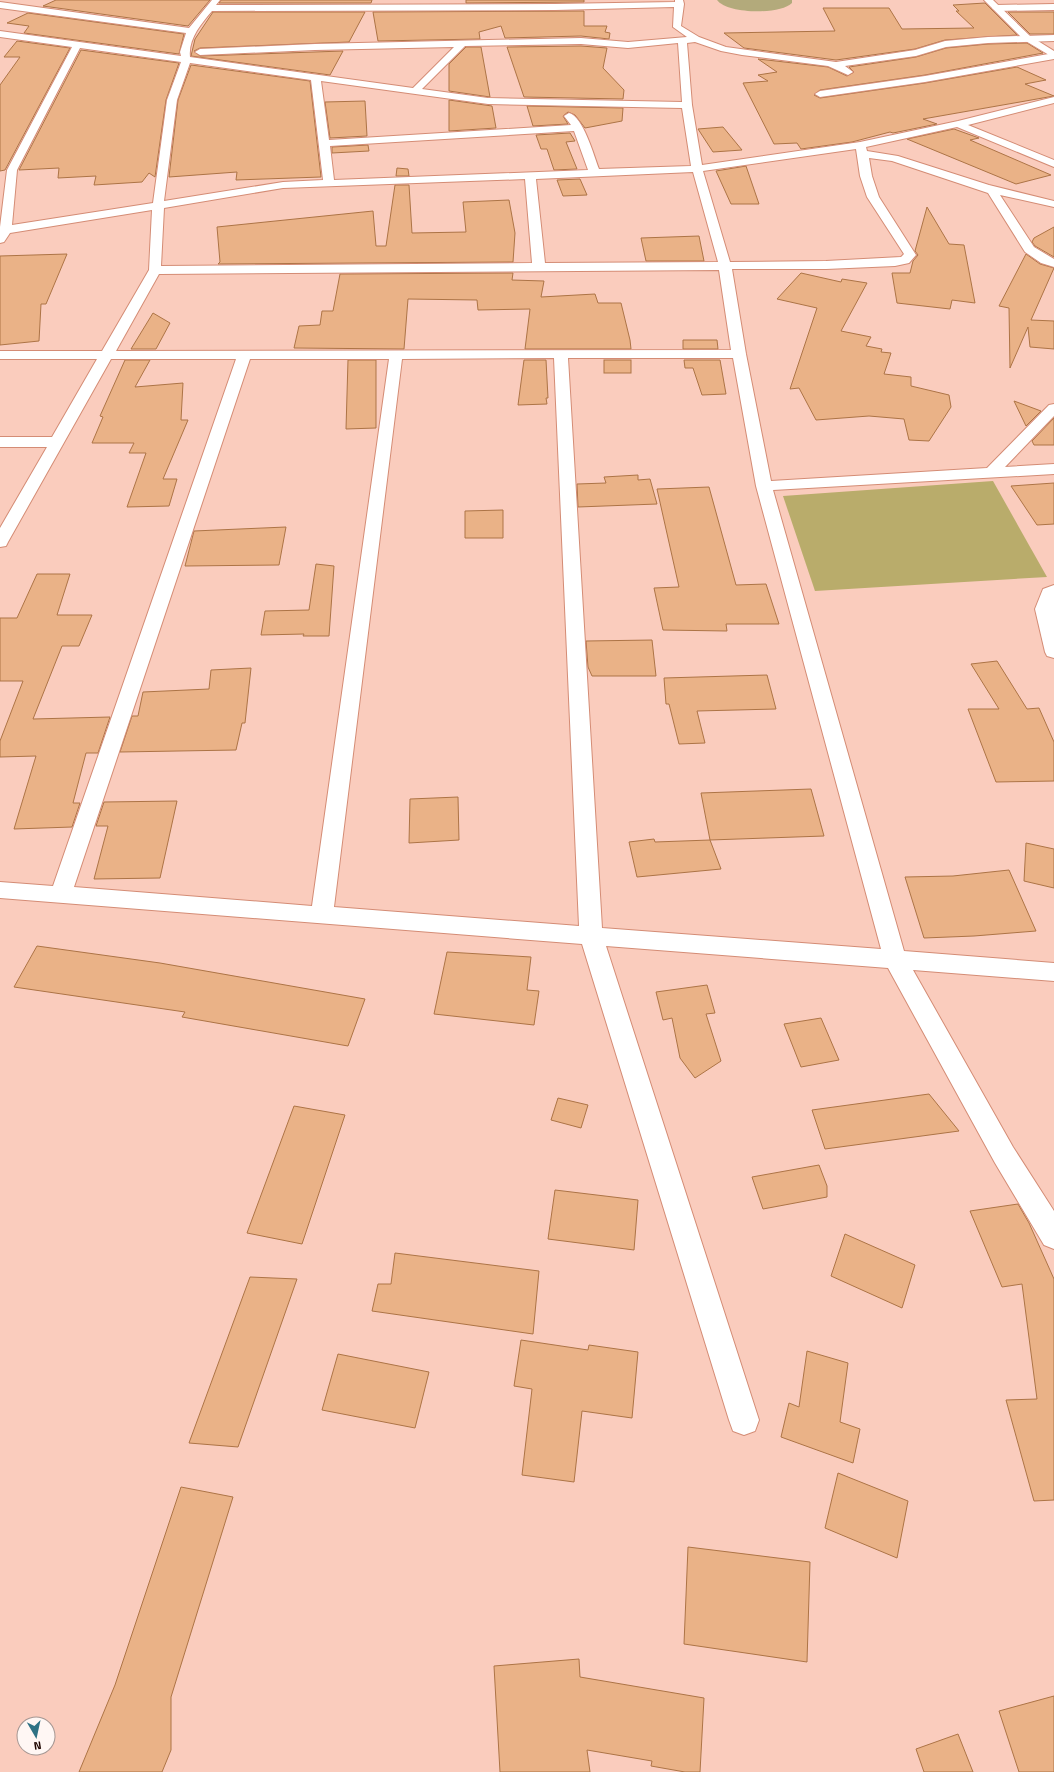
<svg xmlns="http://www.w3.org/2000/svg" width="1054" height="1772" font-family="'Titillium Web',sans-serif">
  <rect width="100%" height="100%" fill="#faccbd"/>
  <!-- green -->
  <path fill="#b3aa7b" d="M717,0H792V3C780,15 727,14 717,0Z"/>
  <!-- forest -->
  <path fill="#b9ac6b" d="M993,481L1047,577L815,591L783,496Z"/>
  <!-- building -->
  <g fill="#eab287" stroke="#ad7446">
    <path d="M56,0H210L188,26L43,6Z"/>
    <path d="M221,0H372L371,3H219Z"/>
    <path d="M466,0H584V2L466,3Z"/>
    <path d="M985,3L1017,35L945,40L915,49L836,60L744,48L724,33L835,31L823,8H889L902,29L974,28L956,11H959L953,5Z"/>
    <path d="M584,11V26H607L605,32L610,33L609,39L581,36L505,38L501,26L479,32L480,39L378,41L373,12Z"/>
    <path d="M213,12H365L349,42L200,48L194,51L200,56L343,51L330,75L191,56L195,39Z"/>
    <path d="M1008,12H1054V34H1030Z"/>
    <path d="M28,13L184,34L179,54L24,33L29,26L7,23Z"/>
    <path d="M17,41L70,48L5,170L0,171V85L20,57H4Z"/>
    <path d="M1027,43L1043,53L925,75L820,90L814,95L820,98L925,83L1017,67L1046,80L1025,84L1054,96L923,119L937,124L893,133L890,132L852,142L801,149L797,143L774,144L743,83L768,81L758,75L777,72L758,59L828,67L847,76L854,72L849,67L916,57L946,48L988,44Z"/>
    <path d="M581,46L607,48L603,68L624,90L623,99L524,97L507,47Z"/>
    <path d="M466,47H481L490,97L449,91V64Z"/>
    <path d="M81,50L179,63L166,100L155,177L149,173L142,182L94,185L96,176L58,178L59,168L19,170Z"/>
    <path d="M191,65L310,81L321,177L236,180L237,172L169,177L178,100Z"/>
    <path d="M449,100L492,106L496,128L449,131Z"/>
    <path d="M365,101L367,136L330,138L325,102Z"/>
    <path d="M527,106L623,108L622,121L585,128L575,115L568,112L563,116L568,124L533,126Z"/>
    <path d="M723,127L742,150L713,152L698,129Z"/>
    <path d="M954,129L979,138L970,140L1051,175L1016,184L907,139Z"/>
    <path d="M570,133L575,141L566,142L577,169L554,170L547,149H541L536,135Z"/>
    <path d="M368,145L369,151L332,153V147Z"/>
    <path d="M746,166L759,204H731L716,171Z"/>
    <path d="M397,168L408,169L409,176H396Z"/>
    <path d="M580,179L587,195L563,196L557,180Z"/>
    <path d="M395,185H409L412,233L466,232L463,202L509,200L515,233L513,262L218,264L220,262L217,227L373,211L376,246H386Z"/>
    <path d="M927,207L949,244L964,245L975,303L952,300L950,309L897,303L892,273H910L913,261L918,255L915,251Z"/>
    <path d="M1054,227V257L1035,246L1032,242L1034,238Z"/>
    <path d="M699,236L704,261H646L641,238Z"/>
    <path d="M67,254L46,304H41L39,341L0,345V256Z"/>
    <path d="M1026,254L1040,264L1054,268L1031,320L1054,321V349L1030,347L1028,327L1010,368L1009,308L999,306Z"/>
    <path d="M513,273L512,280L544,281L541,297L595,294L598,303H621L630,340L631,349H525L530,309L478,310L477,300L408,299L404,349L294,348L299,326L320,325L322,311H333L340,274Z"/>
    <path d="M801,273L841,282L842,279L867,283L841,331L871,337L866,346L882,349L881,352L891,353L884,374L911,377V386L949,395L951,407L929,441L909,440L904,419L869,416L816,420L799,388L790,389L817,308L777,299Z"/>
    <path d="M153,313L170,323L156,349H131Z"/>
    <path d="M683,340H717L718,349H683Z"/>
    <path d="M125,360H150L135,387L183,383L181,420H188L163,479H177L169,506L127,507L146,453H129L134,443H92L103,417L100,416Z"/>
    <path d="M348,360H376V428L346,429Z"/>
    <path d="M524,360H546L548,398H546L547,404L518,405Z"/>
    <rect x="604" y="360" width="27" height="13"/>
    <path d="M684,360H720L726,394L702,395L693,368H685Z"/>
    <path d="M1014,401L1041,411L1026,426Z"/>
    <path d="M1054,418V445H1034L1032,441Z"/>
    <path d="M638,475V480L650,479L657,504L578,507L577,484L606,483L604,477Z"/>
    <path d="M1054,483V524L1037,525L1011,486Z"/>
    <path d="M709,487L736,585L766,584L779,624H726L727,631L663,630L654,588L679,587L657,489Z"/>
    <path d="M503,510V538H465V511Z"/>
    <path d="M286,527L279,565L185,566L194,531Z"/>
    <path d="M316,564L334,566L329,636H303L304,634L261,635L265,611L309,610Z"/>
    <path d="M37,574H70L57,615H92L79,646H62L33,719L110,717L98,753H86L73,803H80L72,827L14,829L36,756L0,757V741L23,681H0V618H17Z"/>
    <path d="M652,640L656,676H592L588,667L586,641Z"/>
    <path d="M997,661L1027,709L1039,708L1054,742V781L996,782L968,709H999L971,664Z"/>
    <path d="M251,668L245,723H242L236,750L120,752L132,716H138L143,692L209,689L211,670Z"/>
    <path d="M767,675L776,709L697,711L705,743L679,744L669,704H666L664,678Z"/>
    <path d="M811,789L824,836L710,840L701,793Z"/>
    <path d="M458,797L459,840L409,843L410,799Z"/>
    <path d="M177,801L160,878L94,879L108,826H96L104,802Z"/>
    <path d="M654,839L655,842L710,840L721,869L637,877L629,842Z"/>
    <path d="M1026,843L1054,849V888L1024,881Z"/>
    <path d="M1009,870L1036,931L974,936L924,938L905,877L953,876Z"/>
    <path d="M37,946L160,963L365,999L348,1046L182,1017L185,1012L14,987Z"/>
    <path d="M447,952L531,957L527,990L539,991L534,1025L434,1014Z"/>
    <path d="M707,985L715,1013L706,1014L721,1061L695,1078L680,1058L672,1018L663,1020L656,992Z"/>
    <path d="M821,1018L839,1060L801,1067L784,1024Z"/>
    <path d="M929,1094L959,1131L825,1149L812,1110Z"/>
    <path d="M558,1098L588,1105L581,1128L551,1120Z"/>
    <path d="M294,1106L345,1115L302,1244L247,1233Z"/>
    <path d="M819,1165L827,1186V1197L763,1209L752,1177Z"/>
    <path d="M555,1190L638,1200L634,1250L548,1239Z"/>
    <path d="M1018,1204L1029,1223L1054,1279V1500L1034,1501L1006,1400L1037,1399L1022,1284L1002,1287L970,1211Z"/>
    <path d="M845,1234L915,1265L902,1308L831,1276Z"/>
    <path d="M395,1253L539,1271L533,1334L372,1311L378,1284H391Z"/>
    <path d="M250,1277L297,1279L238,1447L189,1443Z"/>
    <path d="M521,1340L588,1350L589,1345L638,1352L632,1418L582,1411L574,1482L522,1475L532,1389L514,1386Z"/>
    <path d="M807,1351L848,1363L840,1422L860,1429L853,1463L781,1437L789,1403L799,1407Z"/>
    <path d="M338,1354L429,1372L415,1428L322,1410Z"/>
    <path d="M838,1473L908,1501L897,1558L825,1528Z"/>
    <path d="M181,1487L233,1497L171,1697V1750L162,1772H79L115,1685Z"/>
    <path d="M688,1547L810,1562L807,1662L684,1644Z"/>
    <path d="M579,1659L580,1677L704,1698L700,1772H685L651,1766L652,1761L587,1750L590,1772H500L494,1666Z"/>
    <path d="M1054,1696V1772H1019L999,1711Z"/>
    <path d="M958,1734L973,1772H924L916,1749Z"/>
  </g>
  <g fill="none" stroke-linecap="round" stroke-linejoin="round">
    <!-- minor casing -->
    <g stroke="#d48c75" stroke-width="2">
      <g id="minor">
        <path d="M212,0H220L216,5L555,4L675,2V0H683L684,4L681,26L699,37L726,47L836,62L915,50L945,41L988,37L1054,35V41L988,43L946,47L916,56L845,66L853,72L848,75L828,66L742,55L721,51L695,42L687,43L692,105L702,165L860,142L958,121L1054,97V103L968,125L1054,160V167L957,127L866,147L867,151L898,156L989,185L1054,201V207L1000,195L1034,247L1054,259V267L1041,263L1025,252L988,193L892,161L869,158L872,176L879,197L916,255L909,263L895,266L826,269H732L746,354L771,481L987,468L1049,405L1054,404V416L1005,467L1054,464V474L773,490L904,951L1054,963V981L913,970L1013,1147L1054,1211V1249L1044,1245L995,1163L888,968L606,946L759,1420L755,1431L744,1435L733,1431L729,1420L582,944L0,898V882L53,886L236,359H111L8,542L6,546L0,547V528L47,447H0V437H52L97,359H0V351H102L149,270L152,210L10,233L4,242L0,243V227L7,170L72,47L0,37V31L181,56L180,52L186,33L0,8V2L189,28ZM674,7L673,27L687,37L628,42L581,38L315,44L200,49L195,52L200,55L315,50L454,47L413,88L190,57C188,39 201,24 212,11L555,10ZM678,43L682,102L488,98L422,89L465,46L581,44L628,48ZM80,48L181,62L167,100L153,203L12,225L17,170ZM190,63L311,80L323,180L283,182L164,201L177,100ZM321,81L488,104L682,108L691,166L599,169C594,156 583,116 569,113L564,116L571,125L329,140ZM574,131L588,170L334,180L330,146ZM856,149L860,176L867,197L904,254L901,257L826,261L730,262L703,171ZM693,172L718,262L545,263L536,179ZM525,179L532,263L161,266L164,208L283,188ZM719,270L731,350L116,351L159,274ZM554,358L579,926L334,907L402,359ZM568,358H733L756,486L881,949L602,928ZM250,359H389L312,906L74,887Z"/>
        <path d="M1054,4V10L996,11L992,8L996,5Z"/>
        <path d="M1054,53V59L925,82L820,97L815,94L820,91L925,76Z"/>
        <path d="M1054,585V658L1047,656L1045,652L1035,609L1043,589Z"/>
      </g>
    </g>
    <!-- tertiary casing -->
    <g stroke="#d48c75" stroke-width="2">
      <path id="tertiary" d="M984,0H993L1030,36L1054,51V58L1024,40Z"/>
    </g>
    <!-- minor -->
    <use href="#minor" fill="#fff" fill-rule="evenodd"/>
    <!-- tertiary -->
    <use href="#tertiary" fill="#fff" fill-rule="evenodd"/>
  </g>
  <!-- north arrow -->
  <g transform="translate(36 1736) rotate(171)"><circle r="19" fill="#fff7f4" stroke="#a59793"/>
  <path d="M0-3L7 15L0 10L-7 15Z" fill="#2f7284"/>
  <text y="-6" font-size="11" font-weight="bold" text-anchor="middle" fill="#1f0601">N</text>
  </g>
</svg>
